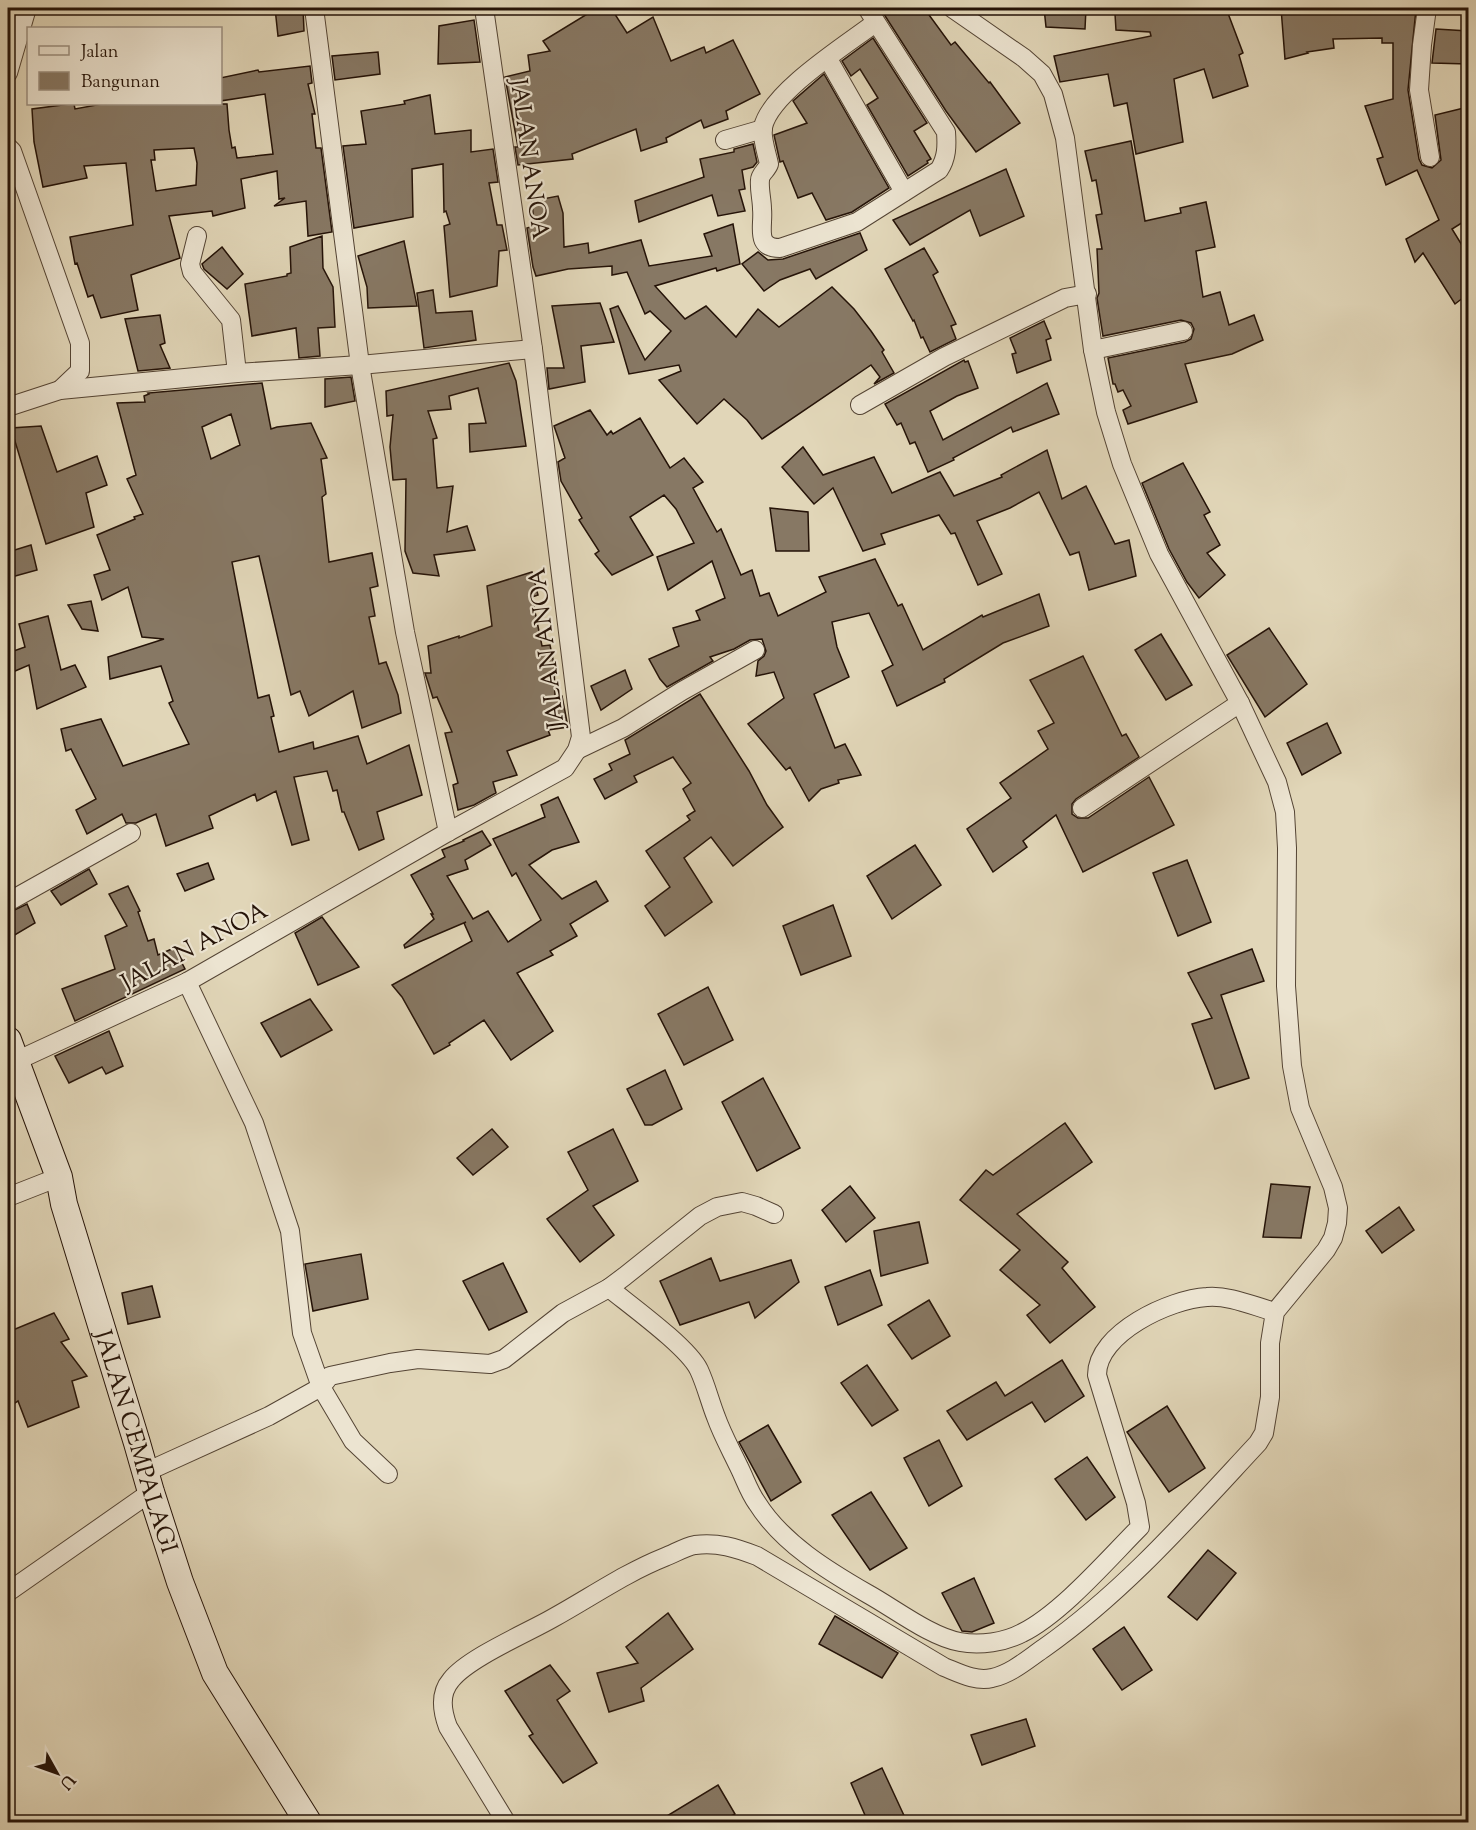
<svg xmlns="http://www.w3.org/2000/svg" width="1476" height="1830" font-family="'Sorts Mill Goudy',serif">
  <rect width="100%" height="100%" fill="#e1d6b8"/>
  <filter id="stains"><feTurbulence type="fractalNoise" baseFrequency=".00333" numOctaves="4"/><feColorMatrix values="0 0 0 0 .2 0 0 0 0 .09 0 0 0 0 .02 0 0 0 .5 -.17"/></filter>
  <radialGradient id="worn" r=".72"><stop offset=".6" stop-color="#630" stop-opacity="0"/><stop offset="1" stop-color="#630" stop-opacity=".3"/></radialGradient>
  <!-- building -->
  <g fill="#877864" stroke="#251308" stroke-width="1.5" fill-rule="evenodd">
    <path d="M275,8H303L304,31L278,36Z"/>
    <path d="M597,8H611L627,33L653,17L671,61L704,47L706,53L733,40L760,94L726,111L728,119L704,128L701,120L666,138L667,142L641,151L636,129L572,154L573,159L518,165L515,147H518L505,77L530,71L528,55L550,51L543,41Z"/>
    <path d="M880,8H924L951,45L955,42L989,83L990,82L1020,123L976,152L946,111Z"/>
    <path d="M1044,8H1086L1085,29L1046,27Z"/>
    <path d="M1137,8H1226L1243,53L1239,55L1248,86L1213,98L1204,69L1174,79L1183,142L1136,154L1127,103L1114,106L1108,74L1060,82L1054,56L1151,36L1150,32L1116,30L1115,14L1137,13Z"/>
    <path d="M1281,8L1416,9L1408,90L1419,159L1422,165L1432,168L1441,160L1435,115L1468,107V219L1452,229L1468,255V294L1455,304L1423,253L1415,262L1406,239L1439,220L1417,170L1386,185L1377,159L1383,157L1365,106L1393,99V43H1382V38L1333,39L1334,48L1307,52L1308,53L1285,59Z"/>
    <path d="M474,20L480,62L438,64L439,26Z"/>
    <path d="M1436,29L1468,31V64L1432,63Z"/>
    <path d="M873,38L927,123L914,131L931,159L927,161L928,163L908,176L867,105L878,98L860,69L851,76L842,61Z"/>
    <path d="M378,52L380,74L335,80L332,56Z"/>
    <path d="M310,66L312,83L308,84L315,114H312L316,148H321L332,232L308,236L306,201L274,206L285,198L279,199L277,171L241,179L245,208L213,216L212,211L169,216L180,258L131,275L138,310L101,318L93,295L88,297L77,263L75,264L70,237L133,225L126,163L84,166L87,178L43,187L34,142L32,109L70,104H74L75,109L102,104H227L229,130L232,148L235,147L237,158L273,154L265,94L220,101V78L258,70L259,72ZM194,148L197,163L196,185L156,191L151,160H155L154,150Z"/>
    <path d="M824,74L889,188L852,212L826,220L812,193L798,198L783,161L780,162L774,135L807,123L793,101Z"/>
    <path d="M430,95L435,134L471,130V152L493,149L498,182L489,183L497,225H502L507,250L499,251L497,286L450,297L444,226L450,224L446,211L444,212L443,164L412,169L413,217L354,228L343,146L366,144L361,111L405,104L404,101Z"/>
    <path d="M1131,141L1145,221L1181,213L1180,208L1206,202L1215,247L1196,251L1203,297L1220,292L1229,325L1254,315L1263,340L1232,354L1185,364L1197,402L1128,424L1123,410L1131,406L1123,390L1118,392L1115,384H1113L1108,358L1185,342L1191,339L1194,329L1191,323L1181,320L1103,336L1097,298L1099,293L1097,249H1102L1096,215L1102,214L1096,180L1092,181L1085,151Z"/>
    <path d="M753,144L757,162L753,167L742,170L745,189L739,190L745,211L718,216L712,195L639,222L635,201L704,177L700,159L734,152V149Z"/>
    <path d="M1006,169L1024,216L980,236L970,210L910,245L893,220Z"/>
    <path d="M558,196L563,213L564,247L588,243L589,253L641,240L649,266L712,256L704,234L733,224L740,264L717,271L716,268L655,286L685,319L706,306L736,337L758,309L779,327L832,287L854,309L871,331L884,350L882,352L894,373L874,384L880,377L871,365L762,439L747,420L724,399L697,424L659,380L681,371L679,365L629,374L610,309L618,306L645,360L671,331L650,311L645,314L627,272L612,275V266L568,269L536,276L533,267L527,228L534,226L532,201Z"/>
    <path d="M860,233L867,250L816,279L810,269L780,280L764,291L742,264L758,252L768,260L783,259Z"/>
    <path d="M322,236L323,268L333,287L335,327L318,328L320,356L299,358L296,328L252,336L245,284L287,276V274L291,273L290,247Z"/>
    <path d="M404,241L417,306L368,308L367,287L358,256Z"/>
    <path d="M222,247L243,274L227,289L204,269L202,264Z"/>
    <path d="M924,248L938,272L933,275L956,324L951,326L956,339L930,352L923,337L921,338L914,320L913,321L885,269Z"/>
    <path d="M433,290L436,313L472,311L476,340L424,348L417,293Z"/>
    <path d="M600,303L614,342L581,346L585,382L549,389L547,368H564L552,306Z"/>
    <path d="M160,315L165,343L160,345L170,368L138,371L125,319Z"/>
    <path d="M1044,321L1051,338L1046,340L1051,360L1017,373L1012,354L1016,353L1010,338Z"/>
    <path d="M964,360L965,362L968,361L978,388L957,396L930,411L943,440L1047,383L1059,414L1013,432L1011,427L953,458L954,460L928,472L915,442L910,444L901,423L897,425L885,404Z"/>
    <path d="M509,363L516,381L526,446L470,452L469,424L486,423L478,388L449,396L451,409L428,411L437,438L433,439L437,488L453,486L447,532L467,526L475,550L434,555L439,576L413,573L405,551L406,479L393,480L390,447L393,415L387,416L386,391Z"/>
    <path d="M351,377L355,401L325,407V379Z"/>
    <path d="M262,383L271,429L277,427L311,423L327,458L321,459L326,494L322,497L329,562L372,553L378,586L370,588L375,616L369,617L379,664L386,662L398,695L401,713L362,728L353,691L309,716L300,691L291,695L259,556L232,562L258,698L269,695L274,716L271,717L279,752L313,742L314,749L358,736L367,764L409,745L422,795L377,812L384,839L359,850L344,812H342L337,790L333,791L327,771L294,777L309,840L292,845L276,791L257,801L255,794L209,816L213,828L166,846L156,814L136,823H126L122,814L87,834L76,810L96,799L71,749L66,751L61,729L101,719L123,766L189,744L169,703L173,701L161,666L110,679L108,657L164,639L142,637L128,587L102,600L94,575L110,570L97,535L135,519L134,517L143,514L127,479L136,475L117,403L145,402L144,396L149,394L148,393ZM231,414L240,445L211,459L202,427Z"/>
    <path d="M590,410L607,435L611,431L613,434L640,418L670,468L684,458L703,482L693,488L717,532L721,529L741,575L752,570L760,596L769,593L778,616L826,592L819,577L875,559L898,606L902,604L923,650L982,615L983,617L1039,594L1049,626L1003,643L944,679L945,682L897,706L882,671L893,665L869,613L832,622L837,647L849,677L814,694L835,748L845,744L861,775L838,780L839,783L821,789L809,801L790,767L786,770L748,724L784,698L774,672L756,676L758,661L764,656L766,651L762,639L750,640L734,649L710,657L713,661L667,687L660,679L649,659L679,646L673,628L700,620L696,611L725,598L712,561L668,590L657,557L694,543L676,509L664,495L630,517L653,555L612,575L595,554L599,551L579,520L582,518L561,481L558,462L565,458L554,426Z"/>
    <path d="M41,426L57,472L97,456L107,485L86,493L94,527L46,544L11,428Z"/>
    <path d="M803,447L823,475L874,457L892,493L940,472L954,496L1002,477L1001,475L1047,450L1062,499L1086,486L1115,544L1129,540L1136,576L1089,590L1079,552L1070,555L1039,492L1010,508L977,521L1002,574L978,585L955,533L951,534L939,515L881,534L885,544L863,551L833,488L814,504L782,467Z"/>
    <path d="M1183,463L1210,512L1204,515L1220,545L1207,553L1225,575L1199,598L1187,582L1169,549L1142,483Z"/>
    <path d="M770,508L808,512L809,551H776Z"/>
    <path d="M31,545L37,570L8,578V552Z"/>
    <path d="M532,572L538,595L532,597L542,646L550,645L554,664L555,697L562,696L568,727L548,730L550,735L507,751L517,775L493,782L496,793L474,805L458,810L453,785L458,783L445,733L452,732L437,697L433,698L427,679L425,673H431L428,646L459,636V638L492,626L487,586Z"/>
    <path d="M91,601L98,631L82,629L68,605Z"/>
    <path d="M48,616L61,670L75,665L86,687L37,709L29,665L8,674V653L25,647L19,624Z"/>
    <path d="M1269,628L1307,684L1265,717L1227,655Z"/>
    <path d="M1161,634L1192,685L1166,700L1135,650Z"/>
    <path d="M1083,656L1122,736L1126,734L1139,757L1076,799L1072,804V814L1078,818H1088L1149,777L1174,825L1083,872L1056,815L1023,841L1027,847L993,872L967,829L1011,798L1000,783L1048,749L1038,731L1054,723L1030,680Z"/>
    <path d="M625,670L632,689L601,710L591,686Z"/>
    <path d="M700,694L749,771L767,805L783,827L733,866L711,837L684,858L712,902L665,936L645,906L670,887L646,851L690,820L687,816L695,811L683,789L691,783L673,757L634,776L637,782L605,799L594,779L612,770L609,764L630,754L625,740Z"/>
    <path d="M1327,723L1341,753L1302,775L1287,743Z"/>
    <path d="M558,797L579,842L552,850L529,865L562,899L596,881L608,901L570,924L577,936L550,951L553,955L517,973L553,1031L511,1060L484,1020L449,1043L450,1045L434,1054L402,997L392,985L472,941L464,923L466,922L405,948L404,945L434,919L431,914H433L411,875L445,857L442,850L464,841L463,840L482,831L491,845L465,860L468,869L447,876L473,919L488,911L508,942L541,920L516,873L512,876L493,839L545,817L541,805Z"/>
    <path d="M915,845L941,885L892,919L867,876Z"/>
    <path d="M1187,860L1211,922L1178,936L1153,873Z"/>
    <path d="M208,863L214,879L185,891L177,874Z"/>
    <path d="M89,869L97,884L61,905L51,891Z"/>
    <path d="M128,886L140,911L138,912L148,941L154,939L158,955L174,948L185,969L75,1021L62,989L115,969L105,936L127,926L109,894Z"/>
    <path d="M27,904L35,923L8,939V913Z"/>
    <path d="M833,905L851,956L801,975L783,926Z"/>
    <path d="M322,917L359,967L318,985L295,933Z"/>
    <path d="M1252,949L1264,981L1221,995L1249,1078L1215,1089L1192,1024L1212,1018L1188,973Z"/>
    <path d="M708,987L733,1040L684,1065L658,1014Z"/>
    <path d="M310,999L332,1030L281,1057L261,1023Z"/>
    <path d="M109,1031L123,1066L106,1074L102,1067L69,1083L55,1056Z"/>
    <path d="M665,1070L682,1109L652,1125H645L627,1089Z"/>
    <path d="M763,1078L800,1148L757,1171L722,1102Z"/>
    <path d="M1065,1123L1092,1162L1017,1214L1068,1262L1062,1268L1095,1307L1050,1343L1027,1315L1040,1305L1000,1270L1020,1250L960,1200L986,1170L993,1175Z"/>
    <path d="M492,1129L508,1147L473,1175L457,1158Z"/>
    <path d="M613,1129L638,1181L593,1206L614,1235L580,1262L547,1219L588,1190L568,1152Z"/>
    <path d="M1271,1184L1310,1187L1301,1238L1263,1237Z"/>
    <path d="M850,1186L875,1218L846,1242L822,1210Z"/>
    <path d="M1399,1207L1414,1230L1382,1253L1366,1231Z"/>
    <path d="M919,1222L928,1263L881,1276L874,1231Z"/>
    <path d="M361,1254L368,1299L313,1311L305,1264Z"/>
    <path d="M711,1258L720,1281L791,1260L799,1282L755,1318L749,1302L680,1325L660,1281Z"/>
    <path d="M503,1263L527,1312L489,1330L463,1281Z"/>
    <path d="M870,1270L882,1305L838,1325L825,1287Z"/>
    <path d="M152,1286L160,1317L128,1324L122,1293Z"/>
    <path d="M929,1300L950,1336L912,1359L888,1325Z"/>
    <path d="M54,1313L69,1339L61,1342L87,1376L72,1381L79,1407L28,1427L18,1401L8,1408V1332Z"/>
    <path d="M1062,1360L1084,1396L1045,1422L1032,1402L967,1440L947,1411L996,1382L1005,1396Z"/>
    <path d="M867,1365L898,1410L872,1426L841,1383Z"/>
    <path d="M1167,1406L1205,1468L1169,1492L1127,1432Z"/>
    <path d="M768,1425L801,1482L771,1501L739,1442Z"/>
    <path d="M939,1440L962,1486L929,1506L904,1458Z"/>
    <path d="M1087,1457L1115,1497L1086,1520L1055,1479Z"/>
    <path d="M871,1492L907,1548L870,1570L832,1515Z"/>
    <path d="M1208,1550L1236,1573L1197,1620L1168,1597Z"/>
    <path d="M974,1578L994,1623L972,1632L962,1631L942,1593Z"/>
    <path d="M668,1613L693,1649L641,1688L644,1701L609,1712L597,1673L638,1663L626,1647Z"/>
    <path d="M835,1616L898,1653L882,1678L819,1644Z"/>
    <path d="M1124,1627L1152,1670L1122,1690L1093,1649Z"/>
    <path d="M550,1665L570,1691L557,1700L597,1763L563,1783L529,1736L533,1734L505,1691Z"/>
    <path d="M1026,1719L1035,1746L982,1765L971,1735Z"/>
    <path d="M882,1768L907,1822H868L851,1783Z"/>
    <path d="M718,1785L735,1814L720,1822H657Z"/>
  </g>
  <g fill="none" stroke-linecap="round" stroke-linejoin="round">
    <!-- street casing -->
    <g stroke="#544434" stroke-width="20">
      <g id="street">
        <path d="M314,8L360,365L405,632L448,832"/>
        <path d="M867,8L946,132C947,146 947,158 939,170L857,222L780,248C754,248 764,226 762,209C762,200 759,189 760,180C760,174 767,170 769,164C767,154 761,137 763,127C771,92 846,45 875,23"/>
        <path d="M1427,8L1422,45L1419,90L1430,157"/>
        <path d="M828,59L904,192"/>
        <path d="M8,73L27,8"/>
        <path d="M725,140L763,129"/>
        <path d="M8,147L12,151L80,343V371L60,390"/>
        <path d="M197,236L190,264L192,272L231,320L237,373"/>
        <path d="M1093,350L1183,331"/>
        <path d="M860,405L944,357L1065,298L1087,294"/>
        <path d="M8,407L60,390L237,373L360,365L533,349"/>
        <path d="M577,750L623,728L682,691L755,650"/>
        <path d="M1082,808L1240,703"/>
        <path d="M8,902L131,833"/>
        <path d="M187,982L254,1123L290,1231L302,1333L321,1387L330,1376L390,1363L418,1359L490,1364L504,1359L563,1313L609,1288L625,1276L700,1216L717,1207L742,1202L756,1206L774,1214"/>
        <path d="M16,1061L187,982L448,832L565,768L577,750L581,737L533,349L484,8"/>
        <path d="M8,1197L59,1177"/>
        <path d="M609,1288C631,1306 688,1347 699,1370C706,1385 710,1402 716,1417C722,1434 731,1450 739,1467C745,1479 749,1492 757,1503C782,1543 828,1571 868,1594C895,1609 931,1637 960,1642C980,1646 1005,1642 1022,1633C1062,1613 1108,1559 1140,1527L1136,1503L1097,1375C1097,1333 1170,1299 1207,1297C1229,1295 1253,1306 1275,1312"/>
        <path d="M146,1472L269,1416L321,1387L353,1441L388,1474"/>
        <path d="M8,1592L151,1492"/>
        <path d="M506,1822L448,1727C442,1711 439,1694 451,1680C468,1658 527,1633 553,1618C591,1597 625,1573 665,1557C675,1553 685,1547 695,1545C718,1542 736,1548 757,1556L944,1667C959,1673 976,1682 992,1678C1011,1674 1028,1659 1044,1648C1125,1591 1191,1515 1258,1443L1264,1433L1270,1397V1343L1275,1312L1326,1250L1333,1238L1337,1223L1338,1208L1333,1187L1300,1108L1292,1066L1286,986L1287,848L1285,812L1277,782L1240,703L1159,554L1122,464L1106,412L1093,350L1065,138L1053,94L1042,74L1024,58L952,8"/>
      </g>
    </g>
    <!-- secondary casing -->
    <g stroke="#251308" stroke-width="28">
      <g id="secondary">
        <path id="s1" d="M8,1040L59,1177L64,1204L137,1443L151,1492L180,1582L215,1673L308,1822"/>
      </g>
    </g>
    <!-- street -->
    <use href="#street" stroke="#ece4d1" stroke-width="18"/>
    <!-- secondary -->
    <use href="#secondary" stroke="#ece4d1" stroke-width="26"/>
  </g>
  <g text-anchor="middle" stroke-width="4.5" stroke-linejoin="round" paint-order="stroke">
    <!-- street labels -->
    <g font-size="24" fill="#251308" stroke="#ece4d1">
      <text transform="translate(530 159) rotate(82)" y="8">JALAN ANOA</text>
      <text transform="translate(546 648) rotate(-97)" y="8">JALAN ANOA</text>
      <text transform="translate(194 946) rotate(-28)" y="8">JALAN ANOA</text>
      <text dy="8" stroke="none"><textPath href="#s1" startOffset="422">JALAN CEMPALAGI</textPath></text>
    </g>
  </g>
  <!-- margin -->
  <rect width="1476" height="1830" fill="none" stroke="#e1d6b8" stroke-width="30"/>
  <rect x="9" y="9" width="1458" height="1812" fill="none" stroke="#251308" stroke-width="3"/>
  <rect x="15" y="15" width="1446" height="1800" fill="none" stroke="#251308" stroke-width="1.5"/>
  <!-- legend -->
  <rect x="27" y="27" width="195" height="78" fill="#ece4d1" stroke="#9c9081" stroke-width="1.5"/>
  <rect x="39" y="46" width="30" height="9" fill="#ece4d1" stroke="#9c9081" stroke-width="1.5"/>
  <text x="81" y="57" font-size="18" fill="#251308">Jalan</text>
  <rect x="39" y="72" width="30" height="18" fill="#877864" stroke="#9c9081" stroke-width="1.5"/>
  <text x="81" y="87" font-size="18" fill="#251308">Bangunan</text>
  <!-- north arrow -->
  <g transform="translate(57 1773) rotate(130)" stroke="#ece4d1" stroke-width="4.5" paint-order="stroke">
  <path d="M0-4.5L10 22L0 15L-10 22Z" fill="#251308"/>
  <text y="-9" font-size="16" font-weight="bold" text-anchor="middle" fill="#251308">U</text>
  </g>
  <rect width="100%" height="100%" filter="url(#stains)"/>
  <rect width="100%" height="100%" fill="url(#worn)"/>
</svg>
